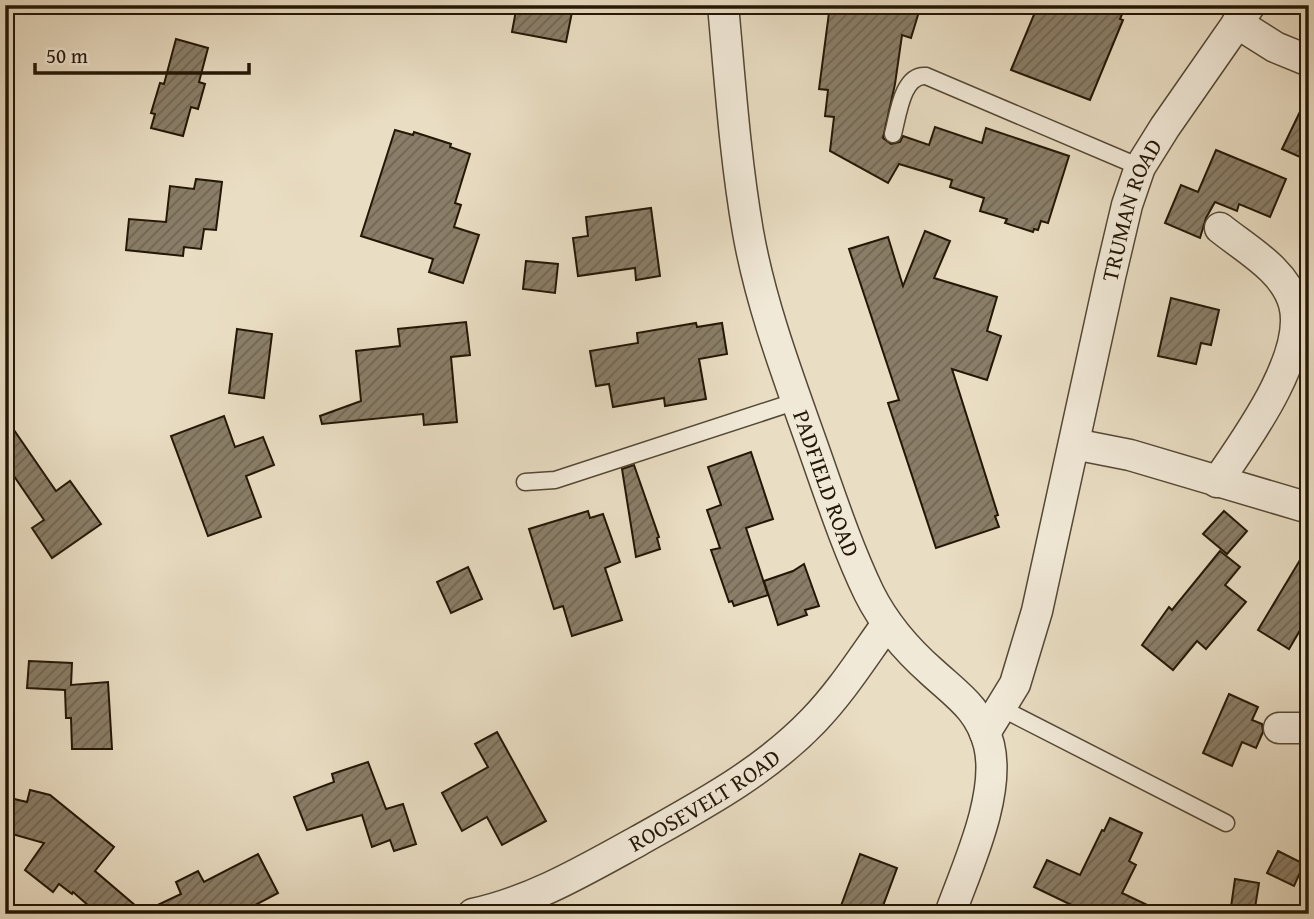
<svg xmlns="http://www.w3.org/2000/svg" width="1314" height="919" font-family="'Gentium Book Plus',serif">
  <defs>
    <pattern id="building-hatch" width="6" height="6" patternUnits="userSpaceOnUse" patternTransform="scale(1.75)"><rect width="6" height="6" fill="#8a7e68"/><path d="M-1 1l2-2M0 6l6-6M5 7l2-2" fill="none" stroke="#706654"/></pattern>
  </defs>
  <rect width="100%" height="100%" fill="#e9ddc3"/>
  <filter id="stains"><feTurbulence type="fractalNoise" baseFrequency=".00286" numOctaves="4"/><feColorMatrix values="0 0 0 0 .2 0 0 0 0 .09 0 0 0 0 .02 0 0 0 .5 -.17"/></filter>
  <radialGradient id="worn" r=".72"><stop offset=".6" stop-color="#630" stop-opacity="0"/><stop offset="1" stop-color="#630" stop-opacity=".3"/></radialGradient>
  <!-- building -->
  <g fill="url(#building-hatch)" stroke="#231706" stroke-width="2">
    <path d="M517,5H564L563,10L572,12L566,42L512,32Z"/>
    <path d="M830,5H921L911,38L902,35L895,84L883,138L891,144L900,142L903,136L929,145L935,127L982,143L986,128L1069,156L1048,223L1041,221L1038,230L1034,229L1033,232L1005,223L1007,219L980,211L984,198L950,187L952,180L899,164L888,183L830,151L834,117L825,116L828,90L819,89Z"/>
    <path d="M1038,5H1126L1120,19L1123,20L1090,100L1011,70Z"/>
    <path d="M176,39L208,48L199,82L205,84L198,109L191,107L183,136L151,128L155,114L151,113L160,83L164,84Z"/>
    <path d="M1309,93V161L1282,149Z"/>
    <path d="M395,130L413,135L414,132L451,144L450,147L470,154L455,203L461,205L454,227L479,235L463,283L429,272L433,259L361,236Z"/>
    <path d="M1216,150L1286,179L1270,217L1239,204L1237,211L1215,202L1206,218L1200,238L1165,223L1181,185L1198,192Z"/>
    <path d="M196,179L222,182L216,230L204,229L201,249L184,247L183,256L126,250L129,219L166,222L170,186L194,189Z"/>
    <path d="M651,208L660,276L636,280L635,268L578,276L573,238L588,236L586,217Z"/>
    <path d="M925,231L950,241L934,278L997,297L987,331L1001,336L987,380L952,369L998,515L995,516L999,527L936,548L888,403L899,400L849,249L888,237L903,286Z"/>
    <path d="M526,261L558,264L555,293L523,289Z"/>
    <path d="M1171,298L1219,310L1211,345L1201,343L1196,364L1158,356Z"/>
    <path d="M466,322L470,355L451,357L457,422L424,425L423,414L322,424L320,416L361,401L356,351L400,346L398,329Z"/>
    <path d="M696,323L697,327L722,323L727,354L699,359L706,399L665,406L664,398L613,407L609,384L596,386L590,351L638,343L637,333Z"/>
    <path d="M237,329L272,334L264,398L229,393Z"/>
    <path d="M224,416L235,447L263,437L274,465L246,476L261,517L208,536L171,436Z"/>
    <path d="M5,417L56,491L70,481L101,524L52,558L32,528L44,520L5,463Z"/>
    <path d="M751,452L773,519L746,528L768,595L734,606L732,601L729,602L711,550L720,548L707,510L721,505L708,467Z"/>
    <path d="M634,465L659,537L657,538L660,549L636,557L622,469Z"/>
    <path d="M588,511L590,518L603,514L620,562L605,568L622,620L572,636L563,606L554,609L529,529Z"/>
    <path d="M1224,511L1247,531L1227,554L1203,534Z"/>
    <path d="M1309,545V615L1289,649L1258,630Z"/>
    <path d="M1220,551L1240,567L1225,585L1246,602L1206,649L1197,641L1173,670L1142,645L1169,607L1172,610Z"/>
    <path d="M804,564L819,606L805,610L807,615L778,625L764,581L793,571Z"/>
    <path d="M468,567L482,599L451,613L437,582Z"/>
    <path d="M29,661L72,663L71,685L108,682L112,749H72L71,718H66L65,690L27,688Z"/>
    <path d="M1229,694L1258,707L1252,720L1262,724L1263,732L1256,748L1242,742L1232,766L1203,753Z"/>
    <path d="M497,732L546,821L502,845L487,817L462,831L442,793L488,767L475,744Z"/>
    <path d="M368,762L386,809L403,804L416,844L394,851L390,840L372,847L362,815L307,830L294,797L334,782L332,774Z"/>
    <path d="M30,790L50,795L114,847L95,871L143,912L181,894L176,882L198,871L204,882L258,854L278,893L255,905L256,907L243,914H98L73,892L72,894L59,884L53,892L25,870L44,843L5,832V814L10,798L27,802Z"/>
    <path d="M1110,818L1142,833L1129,861L1136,865L1122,893L1166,914H1090L1034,887L1047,860L1080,875L1102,830L1104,831Z"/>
    <path d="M1278,851L1304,864L1294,886L1267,873Z"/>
    <path d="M860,854L897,868L880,914H838Z"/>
    <path d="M1235,879L1259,883L1254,914H1230Z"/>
  </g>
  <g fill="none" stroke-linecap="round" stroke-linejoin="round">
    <!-- service casing -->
    <g stroke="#544835" stroke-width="19">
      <g id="service">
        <path d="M893,134C898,116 902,74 926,76L1140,167"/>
        <path d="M525,482L555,480L797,401"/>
        <path d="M1001,708L1226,823"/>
      </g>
    </g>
    <!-- minor casing -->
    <g stroke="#544835" stroke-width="33">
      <g id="minor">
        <path id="s1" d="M723,5C730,81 735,157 748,232C761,306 789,379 814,450C831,498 847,547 869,593C884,623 907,650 932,672C957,695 980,709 989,745C1001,795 967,867 950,914"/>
        <path d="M1237,23L1275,47L1309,61"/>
        <path d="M1074,444L1130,455L1309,508"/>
        <path d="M1217,482C1245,441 1308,356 1294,304C1285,270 1246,249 1220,228"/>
        <path d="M1279,728H1309"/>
        <path id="s2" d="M985,733L1015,684L1037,611L1110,277L1127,205L1140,167L1165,127L1250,5"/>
        <path id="s3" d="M473,914C533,901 585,870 638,841C700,806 763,773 813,721C842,691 863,657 887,624"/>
      </g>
    </g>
    <!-- service -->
    <use href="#service" stroke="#f1e9d8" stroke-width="16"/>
    <!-- minor -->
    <use href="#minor" stroke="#f1e9d8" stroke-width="30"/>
  </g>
  <g text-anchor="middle" stroke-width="6" stroke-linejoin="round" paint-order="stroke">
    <!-- street labels -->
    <g font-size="23" fill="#231706" stroke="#f1e9d8">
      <text dy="8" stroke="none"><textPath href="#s2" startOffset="546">TRUMAN ROAD</textPath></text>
      <text dy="8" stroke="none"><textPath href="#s1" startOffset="492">PADFIELD ROAD</textPath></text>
      <text dy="8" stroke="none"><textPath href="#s3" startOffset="259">ROOSEVELT ROAD</textPath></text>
    </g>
  </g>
  <!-- margin -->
  <rect width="1314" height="919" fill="none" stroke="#e9ddc3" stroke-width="28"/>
  <rect x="7" y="7" width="1300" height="905" fill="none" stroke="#231706" stroke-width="3.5"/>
  <rect x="14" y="14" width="1286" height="891" fill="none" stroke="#231706" stroke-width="2"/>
  <!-- scale -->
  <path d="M35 63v10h214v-10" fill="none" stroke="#231706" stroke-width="3.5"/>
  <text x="46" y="63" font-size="21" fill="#231706" stroke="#f1e9d8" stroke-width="5" paint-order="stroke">50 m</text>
  <rect width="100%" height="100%" filter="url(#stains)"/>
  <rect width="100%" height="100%" fill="url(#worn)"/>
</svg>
